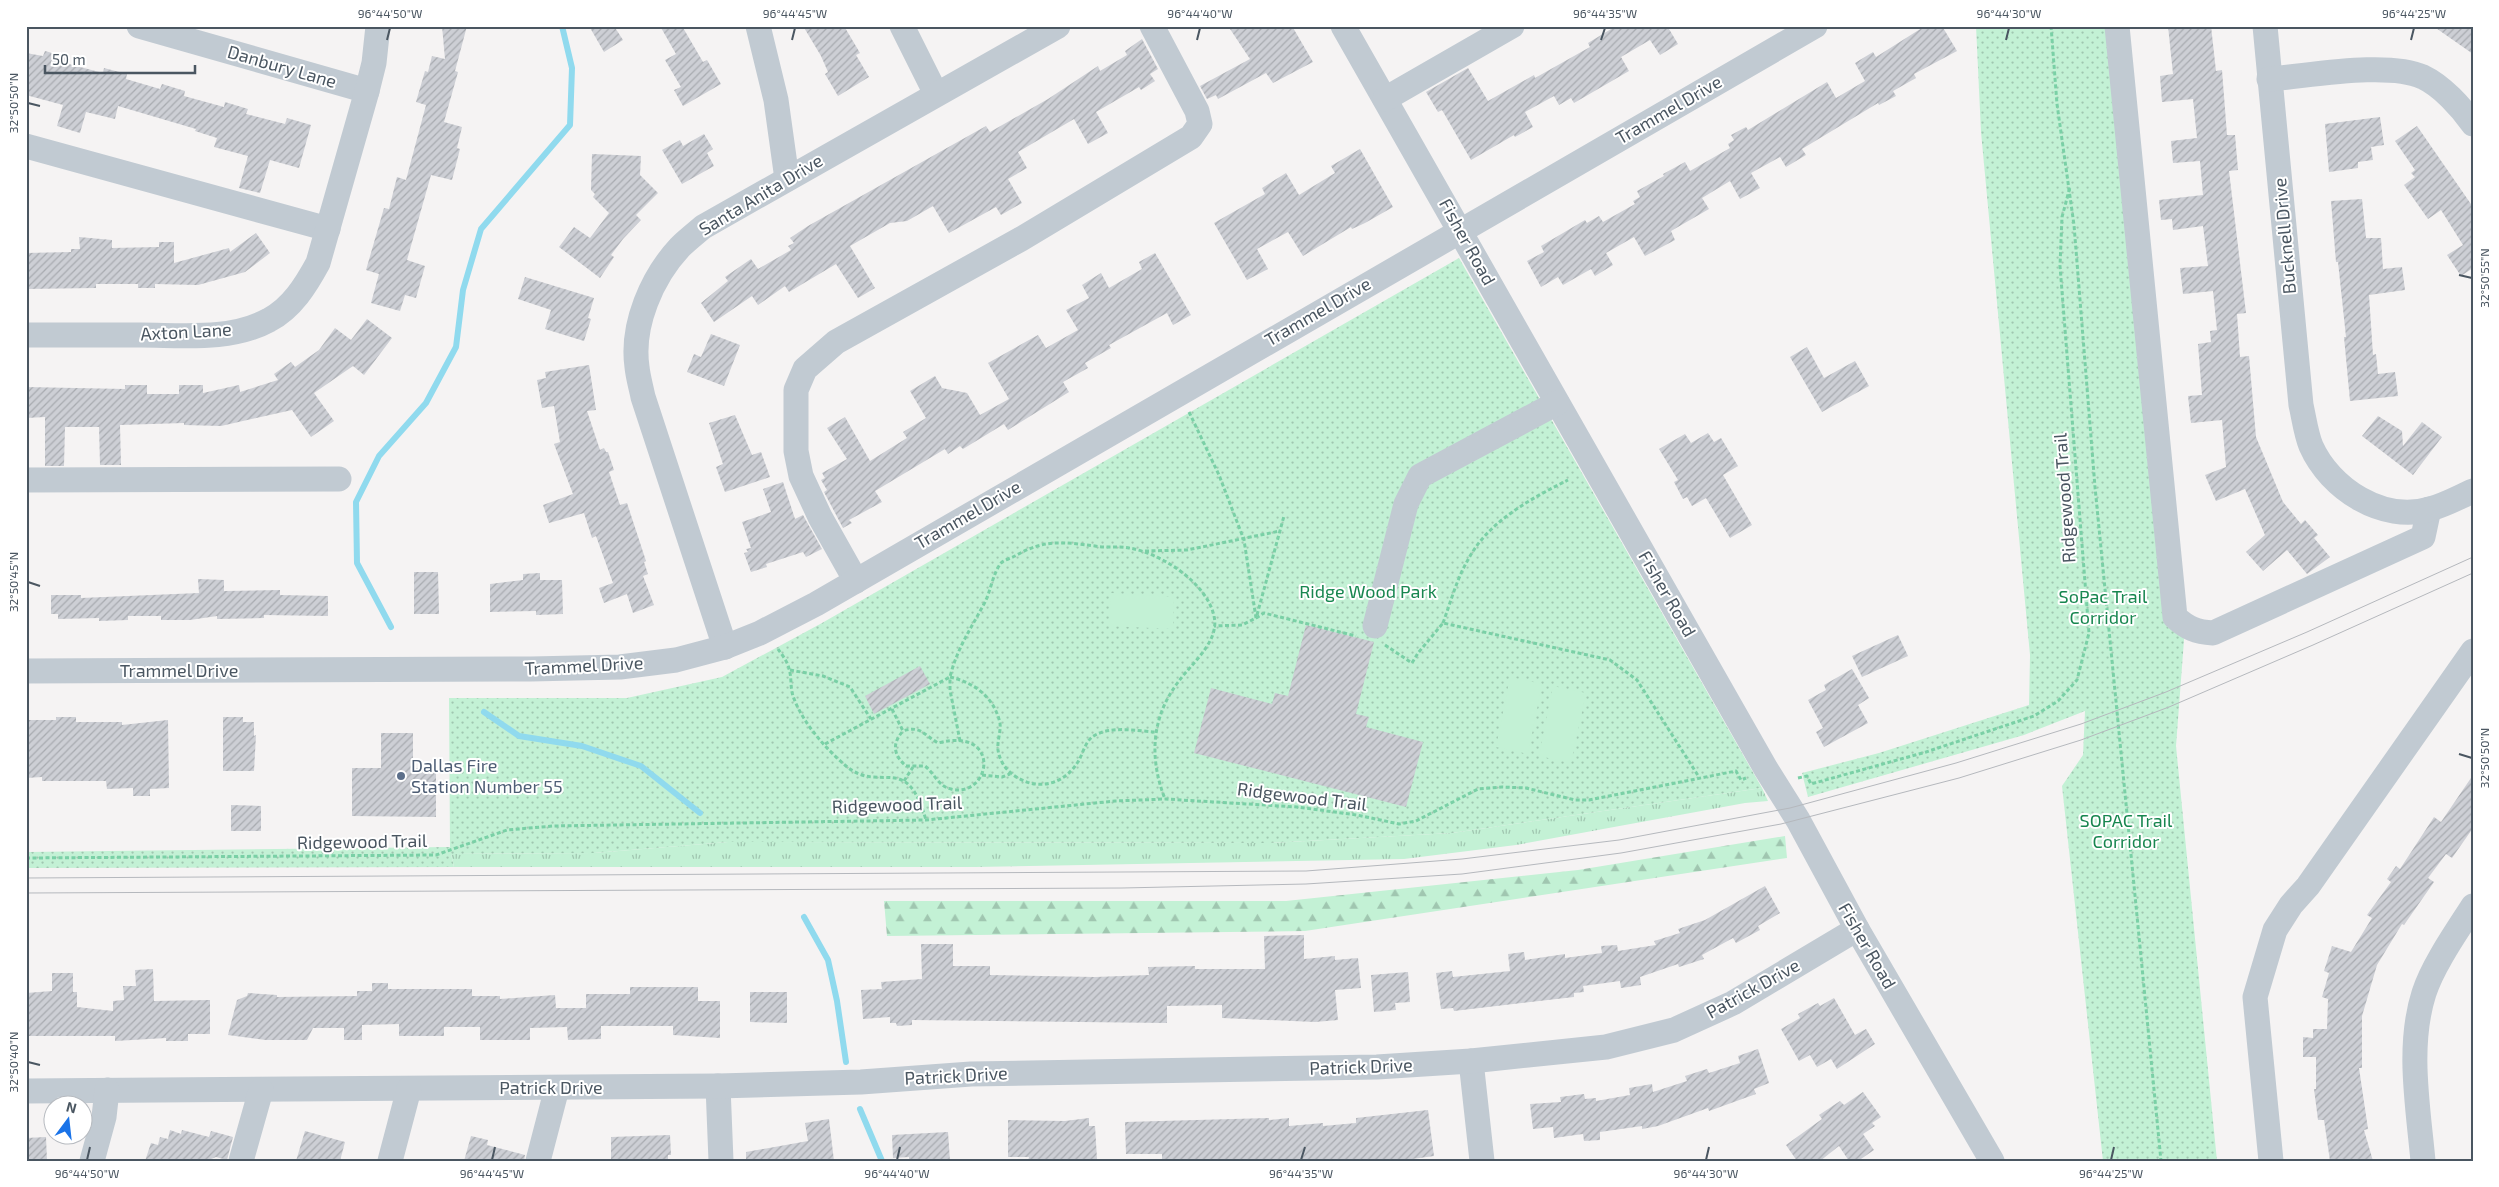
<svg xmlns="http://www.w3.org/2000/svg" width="2499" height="1187" font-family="'Exo 2',sans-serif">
  <defs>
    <pattern id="grass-tufts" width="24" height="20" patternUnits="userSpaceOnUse" patternTransform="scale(1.25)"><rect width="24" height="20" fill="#c3f1d5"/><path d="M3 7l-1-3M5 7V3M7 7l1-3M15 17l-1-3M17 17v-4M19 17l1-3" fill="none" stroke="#a0c6b0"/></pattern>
    <pattern id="forest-firs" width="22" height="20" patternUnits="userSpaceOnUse" patternTransform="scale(1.25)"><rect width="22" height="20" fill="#c3f1d5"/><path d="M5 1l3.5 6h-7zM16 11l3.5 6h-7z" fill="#a0c6b0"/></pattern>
    <pattern id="park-dots" width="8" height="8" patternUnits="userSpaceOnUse" patternTransform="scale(1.25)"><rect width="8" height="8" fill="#c3f1d5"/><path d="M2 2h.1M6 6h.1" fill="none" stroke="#a0c6b0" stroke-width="1.8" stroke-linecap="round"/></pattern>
    <pattern id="building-hatch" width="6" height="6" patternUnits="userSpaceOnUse" patternTransform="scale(1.25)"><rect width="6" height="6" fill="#cdcfd5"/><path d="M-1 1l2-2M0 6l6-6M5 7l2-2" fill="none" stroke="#a8abb0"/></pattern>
  </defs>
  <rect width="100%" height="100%" fill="#f5f3f3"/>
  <!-- grass -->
  <path fill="url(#grass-tufts)" d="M1762,788L1768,801L1745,803L1516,845L1404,859L975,867H454L451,854L594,853L728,842L1270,843L1452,833Z"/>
  <!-- forest -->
  <path fill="url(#forest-firs)" d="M1785,836L1787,858L1305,931L887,936L884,901H1286L1578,870Z"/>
  <!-- park -->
  <g fill="url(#park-dots)">
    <path d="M1976,26H2122L2184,640L2176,746L2217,1161H2103L2062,786L2083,755L2085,711L2024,735L1808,797L1802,773L1879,753L2029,705L2030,655L1981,132Z"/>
    <path d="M1459,258L1762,788L1452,833L1270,843L728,842L594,853L451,854L454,867L26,868V852L450,847L449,698H627L722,677L822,623Z"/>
  </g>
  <!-- pitch -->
  <g fill="#c3f1d5">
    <path d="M1111,593L1174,597L1173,629L1109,626Z"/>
    <path d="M1510,677L1542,684L1528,754L1496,747Z"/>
    <path d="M1553,686L1586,693L1571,763L1539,756Z"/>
  </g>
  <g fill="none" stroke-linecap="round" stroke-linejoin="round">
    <!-- stream -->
    <g stroke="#90daee" stroke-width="6">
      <path d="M391,627L357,563L356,502L379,456L426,403L456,347L463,290L481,229L570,125L572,68L562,26"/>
      <path d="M484,712L519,736L582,746L641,766L700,813"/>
      <path d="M804,917L828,960L837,1001L846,1062"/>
      <path d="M860,1109L882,1161"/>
    </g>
  </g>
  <!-- building -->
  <g fill="url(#building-hatch)">
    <path d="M442,26H467L455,71L458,72L444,122L462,127L457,148L460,149L452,180L431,175L407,260L425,266L416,298L405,295L400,311L371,303L379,274L366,270L384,208L389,209L397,177L406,180L426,105L416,102L425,71L428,72L432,56L445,59Z"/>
    <path d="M589,26H614L623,40L604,52Z"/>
    <path d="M660,26H682L703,62L707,60L721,84L683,106L674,90L681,87L665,60L676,54Z"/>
    <path d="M803,26H844L860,53L856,55L869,77L838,96L825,74L828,72L821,56Z"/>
    <path d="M1228,26H1292L1313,62L1273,83L1266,73L1218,99L1216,95L1207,99L1200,86L1250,59Z"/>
    <path d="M1616,26H1673L1669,29L1678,44L1660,55L1650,40L1621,57L1629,71L1574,103L1571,98L1559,105L1554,96L1525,112L1533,127L1515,137L1514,135L1471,160L1442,110L1438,112L1426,92L1468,68L1488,101L1534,75L1535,78L1590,47L1588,43Z"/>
    <path d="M1925,26H1942L1957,51L1914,74L1916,78L1893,91L1896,96L1879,105L1878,103L1802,149L1806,155L1786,167L1780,157L1751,173L1760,188L1740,199L1730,181L1702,198L1709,209L1671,231L1675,240L1645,256L1634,237L1606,253L1613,265L1595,276L1591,269L1563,285L1558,277L1541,287L1527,261L1544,252L1541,246L1585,220L1587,223L1599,216L1603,222L1635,204L1633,201L1640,197L1637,191L1664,176L1663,174L1685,162L1690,171L1730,148L1728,144L1734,140L1731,135L1746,127L1748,130L1827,82L1836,98L1865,81L1855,63L1873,52L1876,57Z"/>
    <path d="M2168,26H2211L2216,71L2222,70L2227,135H2235L2238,170L2229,171L2246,313L2237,314L2240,357L2249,356L2256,437L2283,502L2301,524L2305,520L2318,535L2314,538L2330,557L2307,574L2287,550L2263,571L2246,552L2265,535L2245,489L2216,501L2205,475L2226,467L2222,420L2191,423L2188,396L2202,395L2198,344L2211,342L2210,331L2217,330L2213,291L2183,294L2180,268L2208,266L2203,226L2173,230L2172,219L2161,220L2159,200L2203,195L2200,161L2173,163L2171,141L2197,138L2193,99L2162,102L2160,76L2173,74Z"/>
    <path d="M2433,26H2473V54Z"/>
    <path d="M1142,39L1158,69L1150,74L1155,81L1141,90L1139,87L1096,112L1108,133L1088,144L1074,119L1018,152L1027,168L1008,179L1022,203L1001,215L996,207L949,233L933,206L907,221L890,223L850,246L875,288L858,298L836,264L789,292L785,286L758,305L752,296L714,322L701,303L728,281L725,277L751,259L758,269L791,250L788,246L794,243L790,238L808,226L986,126L990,132L1048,99L1098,66L1100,71L1127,55L1125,51Z"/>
    <path d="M45,51L67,57L65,63L103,73L104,68L127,74L126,79L160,89L162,84L185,91L184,96L224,107L225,102L248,109L246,114L285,124L287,118L311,125L299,168L270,160L260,193L239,188L248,156L214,147L217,138L195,131L196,129L118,106L115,119L86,112L80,133L57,126L63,105L26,95V53L43,56Z"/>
    <path d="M2380,117L2384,145L2371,147L2373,160L2358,162V168L2329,172L2325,124Z"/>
    <path d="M2417,126L2473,207V268L2461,276L2447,255L2463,245L2441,210L2428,219L2404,185L2415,177L2411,173L2415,170L2395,141Z"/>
    <path d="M704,134L713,149L707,153L714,166L682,184L662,150L680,140L683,146Z"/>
    <path d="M1360,149L1393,207L1365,223L1352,229L1351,227L1303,256L1288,232L1257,249L1268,269L1247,280L1214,223L1265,194L1262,188L1286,173L1299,195L1335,173L1331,166Z"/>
    <path d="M592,154L641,156L640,175L658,193L636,215L641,220L623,239L611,255L614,257L600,278L559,247L574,227L590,238L609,213L593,197L595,194L591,190Z"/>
    <path d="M2362,199L2366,238H2381L2383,269L2402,267L2405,290L2369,295L2373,355L2376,354L2378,374L2395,372L2398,396L2350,401L2344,337H2346L2338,262H2336L2331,201Z"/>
    <path d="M256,233L270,253L245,272L198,285L155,284V288H138V284H96V288L26,289V253L71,252V249H80L79,237L112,240V248L159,247V242H174V263L229,248L230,252Z"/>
    <path d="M1155,253L1191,315L1173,325L1167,313L1109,345L1111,348L1085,363L1088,368L1063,382L1069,392L1008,430L1004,424L963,449L960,446L948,454L945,449L875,491L882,502L849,520L852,523L843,528L824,492L827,490L821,480L825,478L822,473L847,459L827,428L845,417L870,461L907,438L903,432L926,418L910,391L935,376L942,388L967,393L980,415L1009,399L988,363L1038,335L1046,348L1078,330L1066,310L1089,298L1082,285L1101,273L1109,288L1142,269L1139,262Z"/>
    <path d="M525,277L594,298L588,318L591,319L584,341L545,329L551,310L518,299Z"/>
    <path d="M367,319L392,338L364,375L353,366L314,393L334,421L311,437L292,410L221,426L184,425V423L120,425L121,465H100L99,427H65L64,466H45V417L26,418V387L125,389V385H147V394H179V385H203V393L239,385L240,392L278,380L274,374L291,362L295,367L319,350L335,328L351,340Z"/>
    <path d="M711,334L740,345L724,386L687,372L694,354L701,357Z"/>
    <path d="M1807,347L1824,378L1855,361L1869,386L1822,412L1790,357Z"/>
    <path d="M589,365L596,410L587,411L600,450L604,448L606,452H608L614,470L609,472L620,505L627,503L646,561L644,562L648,574L643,576L654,605L633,613L627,594L604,603L599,588L613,583L596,536L592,538L584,513L549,523L543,505L573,494L554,444L560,442L554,406L542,408L537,380L546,378L545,372Z"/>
    <path d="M735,415L752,455L761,452L770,477L725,492L716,467L723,464L709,423Z"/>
    <path d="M2378,416L2402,431L2403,446L2422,422L2442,437L2413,475L2362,436Z"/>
    <path d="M1708,433L1714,442L1721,438L1738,466L1723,475L1752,525L1730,538L1706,498L1692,506L1687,497L1683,499L1674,482L1678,480L1659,449L1685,434L1691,443Z"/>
    <path d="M783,482L795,519L803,515L822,549L806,557L803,552L766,564L767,567L751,572L744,553L748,552L746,549L751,548L742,522L771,512L763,489Z"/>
    <path d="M414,572H438L439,614H414Z"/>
    <path d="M540,573V580H562L563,614L536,615V611L490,612V584L523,580V574Z"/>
    <path d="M198,579L224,580V591L280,590V595L328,596V616L264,615V618L217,619V616L190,620H161V616H128V620L99,621V618L58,619V614H51V595H81V598L199,593Z"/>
    <path d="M1306,625L1374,642L1356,714L1369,717L1366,727L1423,742L1406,807L1194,753L1211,688L1272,704L1275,693L1288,696Z"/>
    <path d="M1898,635L1908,656L1862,677L1852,656Z"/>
    <path d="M920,666L930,684L874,714L865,696Z"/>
    <path d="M1852,669L1869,698L1858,705L1868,723L1824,747L1816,732L1823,728L1808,700L1826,690L1824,685Z"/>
    <path d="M56,717H76V722H122V725L168,720L169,788L150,789V796H133V788L107,789L106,781H42V777L26,778V720H56Z"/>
    <path d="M223,717H243V722H254V736L256,735L254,771H223Z"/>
    <path d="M381,733H413V768H436V817L352,816V768H381Z"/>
    <path d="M2473,775V828L2452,858L2446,854L2428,878L2434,882L2404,925L2402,924L2377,965L2362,1016V1068H2359L2368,1129L2364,1130L2373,1161H2330L2324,1120H2318L2314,1089H2316V1057H2303V1037L2313,1038V1029H2327L2328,999L2322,997L2329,973L2324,971L2332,946L2351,952L2372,918L2367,915L2391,882L2387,879L2396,866L2400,869L2434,817L2441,822Z"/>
    <path d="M231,805L261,806V831H231Z"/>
    <path d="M1765,886L1780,913L1758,926L1760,930L1736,943L1733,938L1702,955L1704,959L1679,967L1678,964L1640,977L1641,985L1621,988L1620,981L1583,986L1584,992L1574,993V997L1454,1011L1453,1008L1441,1009L1436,973L1452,971L1453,977L1510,971L1508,954L1524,952L1525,960L1565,954V958L1602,953L1601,946L1617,945L1618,951L1656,945L1654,941L1680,933L1678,929L1705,920Z"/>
    <path d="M1304,935V959L1335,956V960L1358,958L1361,988L1335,990L1338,1020L1315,1022L1222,1018V1005L1167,1006V1023L912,1020V1025L897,1026L896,1023H890V1017L863,1019L861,990L882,989L881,982L922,979L921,944H953V966H990V975L1095,977L1149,975L1148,967L1195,966V969H1265L1264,936Z"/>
    <path d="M153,969L154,1001L210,1000V1034H188V1041H166V1038L115,1041V1036H26V993L52,991V973H73V992H77V1007L113,1011V1001L124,1000L123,986H136L135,970Z"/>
    <path d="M1408,972L1410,1002L1395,1003L1396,1010L1374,1012L1371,975Z"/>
    <path d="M372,983H388V989H472V996H500V999L555,995L556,1008H586V994H630V987H698V1001H720V1038L673,1035V1026H601V1039L568,1040L567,1027L530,1028V1040H480V1027H444V1036H399V1024L362,1025V1040H344V1028H313L307,1040H266L228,1035L237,1000L247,996L248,993L277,995V997L357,996V991H372Z"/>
    <path d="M750,992H787V1023L750,1022Z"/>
    <path d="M1834,998L1855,1035L1866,1029L1875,1044L1837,1069L1831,1059L1817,1067L1810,1055L1799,1061L1781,1029L1800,1018L1798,1014L1818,1003L1820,1006Z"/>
    <path d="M1758,1049L1769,1083L1754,1089L1756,1094L1709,1111L1708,1108L1658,1126L1642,1129V1126L1600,1132V1140L1584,1141L1583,1134L1554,1138L1553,1127L1533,1129L1530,1104L1561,1102L1560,1097L1584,1094L1585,1099L1596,1098V1101L1630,1095L1629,1088L1652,1084L1653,1092L1687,1081L1685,1076L1707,1069L1709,1073L1740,1063L1738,1056Z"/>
    <path d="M1863,1092L1881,1117L1872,1123L1875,1126L1863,1134L1874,1150L1858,1161H1849L1839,1146L1820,1161H1797L1786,1145L1822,1119L1819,1115L1840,1101L1844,1105Z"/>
    <path d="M1428,1110L1434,1156L1398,1161H1162V1154H1126L1125,1122L1269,1118V1120L1289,1118V1126L1323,1123V1126L1356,1123V1118Z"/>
    <path d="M1089,1118V1126H1095L1097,1159L1028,1161L1029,1157H1008V1120L1065,1121Z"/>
    <path d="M829,1119L834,1161H746V1152L808,1141L805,1123Z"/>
    <path d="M170,1130L181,1134L182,1130L209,1137L211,1131L233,1137L227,1160L216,1157L206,1161H145L151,1143L158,1145L160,1137L168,1139Z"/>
    <path d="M305,1131L345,1142L340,1161H296Z"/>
    <path d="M948,1132L950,1161H909V1157L893,1158L892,1135Z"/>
    <path d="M670,1135L671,1155H668V1161L611,1160V1137Z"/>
    <path d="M471,1136L488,1140L487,1145L525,1155L524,1161H464Z"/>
    <path d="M46,1137L47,1161H26V1138Z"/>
  </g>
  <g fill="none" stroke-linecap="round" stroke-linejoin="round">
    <!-- path -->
    <g stroke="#7ad0a6" stroke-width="3" stroke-dasharray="4 2.5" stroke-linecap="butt">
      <path d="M2051,26L2057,104L2074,225L2095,487L2161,1161"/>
      <path d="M1189,412L1219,475L1244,540L1256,618L1242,625L1214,626"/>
      <path d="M1145,551L1187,550L1280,531"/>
      <path d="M1257,615L1284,516"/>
      <path d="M1256,618L1264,613L1356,636"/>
      <path d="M1443,623C1451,601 1457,578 1469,558C1489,521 1532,498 1568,480"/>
      <path d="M1385,645L1412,663L1418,653L1443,623L1610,660L1637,680L1699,777"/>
      <path d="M778,649C782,655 788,662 789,669C792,678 790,687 793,696C802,722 825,748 846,766C881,795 906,750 926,820"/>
      <path d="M790,670L823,676L850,687L871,719"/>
      <path d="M892,709L903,731C892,743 893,755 906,766H925C934,773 939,787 951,789C991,799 1003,726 938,743C924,735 920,725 903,731"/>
      <path d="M960,741L950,690V677C975,683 994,697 1000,723C1001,732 997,741 998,750C1000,763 1008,773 1020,779C1042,791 1067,782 1079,760C1083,753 1085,743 1092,737C1109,725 1137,731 1156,732"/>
      <path d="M825,744L950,677C957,648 972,627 985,602C991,590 993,573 1001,563C1004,560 1011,558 1015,556C1044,539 1063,542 1095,546C1106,548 1118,546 1129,548C1161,553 1207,583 1214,616C1220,641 1192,663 1179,681C1151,717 1149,758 1165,799"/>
      <path d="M982,775L1002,777L1010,774"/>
      <path d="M1798,778L1807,776L1811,784L1926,752L2034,716L2058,701L2077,680L2089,633L2060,266L2062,217L2070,187"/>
      <path d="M904,781L913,767"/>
      <path d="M26,858L436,855L507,830L553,826L926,820L1115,801L1165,799L1297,807L1357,815L1399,824L1416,821L1478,789L1502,787L1526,788L1575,800H1589L1736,771L1741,780L1746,778"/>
    </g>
    <!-- minor -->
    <g stroke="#c1cad2" stroke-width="25">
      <path d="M139,26L367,91"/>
      <path d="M758,26L776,100L787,179"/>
      <path d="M902,26L936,94"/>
      <path d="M1343,26L1766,769L1798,820L1857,929L1992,1161"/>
      <path d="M2117,26L2175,617C2187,628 2196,632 2213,633L2423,537L2429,509"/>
      <path d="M2265,26L2301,405C2304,418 2306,434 2311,446C2330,489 2383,523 2430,509C2445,505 2459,497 2473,491"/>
      <path d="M2269,79C2309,76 2387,61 2423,77C2442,86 2461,107 2473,124"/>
      <path d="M1385,99L1512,26"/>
      <path d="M26,146L328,229"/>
      <path d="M26,335C64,335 103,335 141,335C182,335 231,341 269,320C292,308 306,285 318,263L367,91L374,63L378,26"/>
      <path d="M26,480L339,479"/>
      <path d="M856,581L820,517L801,476L796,451V390L805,369L836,342L1021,239L1191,137L1200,124L1197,111L1152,26"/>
      <path d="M1375,626L1406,504L1420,476L1557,403"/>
      <path d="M725,647L643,397C641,387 638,377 637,367C631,325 652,277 680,247C687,240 696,233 703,227L1058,26"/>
      <path d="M26,671L531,669L620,667L676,660L725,647L760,633L816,604L1815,26"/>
      <path d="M1471,1061L1482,1161"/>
      <path d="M718,1086L721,1161"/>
      <path d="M26,1091L718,1086L861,1082L971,1074L1377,1067L1471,1061L1606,1047L1674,1030L1733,1003L1857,929"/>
      <path d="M92,1161L104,1117L107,1090"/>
      <path d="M241,1161L261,1090"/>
      <path d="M390,1161L409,1089"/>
      <path d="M538,1161L557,1088"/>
      <path d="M2271,1161L2255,997L2275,930L2291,905L2308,886L2473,651"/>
      <path d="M2423,1161C2418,1106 2407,1046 2424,993C2433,965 2457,931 2473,906"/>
    </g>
    <!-- tram -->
    <g stroke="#b5b8bd" stroke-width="1">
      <path d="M26,878L1306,871L1462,859L1619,840L1790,808L1956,763L2081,724L2166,692L2307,632L2473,557"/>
      <path d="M26,893L1122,888L1306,884L1462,874L1621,853L1781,824L1959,778L2081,740L2169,707L2313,645L2473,573"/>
    </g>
  </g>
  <!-- ticks -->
  <path fill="none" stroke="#4a5661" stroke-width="2" d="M387,40L390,28M792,40L795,28M1197,40L1200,28M1601,40L1605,28M2006,40L2009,28M2411,40L2414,28M28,103L40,106M2459,275L2472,278M28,582L40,586M2459,754L2472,758M28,1062L40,1065M87,1160L90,1147M492,1160L495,1147M897,1160L900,1147M1301,1160L1305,1147M1706,1160L1709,1147M2111,1160L2114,1147"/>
  <!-- markers -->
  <circle fill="#5c6f8a" stroke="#fff" stroke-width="2" cx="401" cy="776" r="5"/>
  <g text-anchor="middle" stroke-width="4" stroke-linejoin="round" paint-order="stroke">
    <!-- street labels -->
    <g font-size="18" fill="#4a5661" stroke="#fff">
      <text transform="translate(282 67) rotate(16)" y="6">Danbury Lane</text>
      <text transform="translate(1669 110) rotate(-30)" y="6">Trammel Drive</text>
      <text transform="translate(761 195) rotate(-31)" y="6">Santa Anita Drive</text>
      <text transform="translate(2285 236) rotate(-95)" y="6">Bucknell Drive</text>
      <text transform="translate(1467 242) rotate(61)" y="6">Fisher Road</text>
      <text transform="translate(1318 312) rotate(-30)" y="6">Trammel Drive</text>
      <text transform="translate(186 332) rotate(-3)" y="6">Axton Lane</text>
      <text transform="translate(2065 498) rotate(-94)" y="6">Ridgewood Trail</text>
      <text transform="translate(968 515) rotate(-30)" y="6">Trammel Drive</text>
      <text transform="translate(1667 594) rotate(60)" y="6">Fisher Road</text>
      <text transform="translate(584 666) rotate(-3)" y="6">Trammel Drive</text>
      <text x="179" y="677">Trammel Drive</text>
      <text transform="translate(1302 797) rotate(7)" y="6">Ridgewood Trail</text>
      <text transform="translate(897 805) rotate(-2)" y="6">Ridgewood Trail</text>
      <text transform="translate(362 842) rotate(-1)" y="6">Ridgewood Trail</text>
      <text transform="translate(1867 946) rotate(60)" y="6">Fisher Road</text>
      <text transform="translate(1753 989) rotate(-29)" y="6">Patrick Drive</text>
      <text transform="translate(1361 1067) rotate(-2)" y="6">Patrick Drive</text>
      <text transform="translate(956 1076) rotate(-3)" y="6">Patrick Drive</text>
      <text x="551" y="1094">Patrick Drive</text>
    </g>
    <!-- park labels -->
    <g font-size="18" fill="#17864f" stroke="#fff">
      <text x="1368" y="598">Ridge Wood Park</text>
      <text x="2103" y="603">SoPac Trail<tspan x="2103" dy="21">Corridor</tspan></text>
      <text x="2126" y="827">SOPAC Trail<tspan x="2126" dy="21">Corridor</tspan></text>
    </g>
    <!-- service labels -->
    <g font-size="18" fill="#4e5e75" stroke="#fff" text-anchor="start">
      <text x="411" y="772">Dallas Fire<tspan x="411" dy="21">Station Number 55</tspan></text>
    </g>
  </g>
  <!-- border -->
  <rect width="2499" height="1187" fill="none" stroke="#ffffff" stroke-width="55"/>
  <!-- north arrow -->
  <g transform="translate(68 1120) rotate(15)"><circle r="24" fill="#ffffff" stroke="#b7bbc0"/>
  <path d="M0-4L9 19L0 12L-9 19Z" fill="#1a73e8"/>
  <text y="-8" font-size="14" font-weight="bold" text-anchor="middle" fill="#4a5661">N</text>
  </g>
  <!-- scale -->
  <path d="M45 65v8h150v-8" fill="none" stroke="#4a5661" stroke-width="2.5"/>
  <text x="52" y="65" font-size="15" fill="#4a5661" stroke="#ffffff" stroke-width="4" paint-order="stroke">50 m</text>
  <rect x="28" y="28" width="2444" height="1132" fill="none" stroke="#4a5661" stroke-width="2"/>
  <g font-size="12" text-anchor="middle" fill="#4a5661">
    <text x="390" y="18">96°44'50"W</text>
    <text x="795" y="18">96°44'45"W</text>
    <text x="1200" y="18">96°44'40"W</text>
    <text x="1605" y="18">96°44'35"W</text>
    <text x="2009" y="18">96°44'30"W</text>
    <text x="2414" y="18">96°44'25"W</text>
    <text transform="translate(14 103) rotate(-90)" y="4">32°50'50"N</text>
    <text transform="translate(2485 278) rotate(-90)" y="4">32°50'55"N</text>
    <text transform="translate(14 582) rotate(-90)" y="4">32°50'45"N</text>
    <text transform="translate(2485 758) rotate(-90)" y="4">32°50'50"N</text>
    <text transform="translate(14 1062) rotate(-90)" y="4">32°50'40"N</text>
    <text x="87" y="1178">96°44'50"W</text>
    <text x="492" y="1178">96°44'45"W</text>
    <text x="897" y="1178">96°44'40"W</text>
    <text x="1301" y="1178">96°44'35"W</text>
    <text x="1706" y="1178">96°44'30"W</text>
    <text x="2111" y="1178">96°44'25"W</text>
  </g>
</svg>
